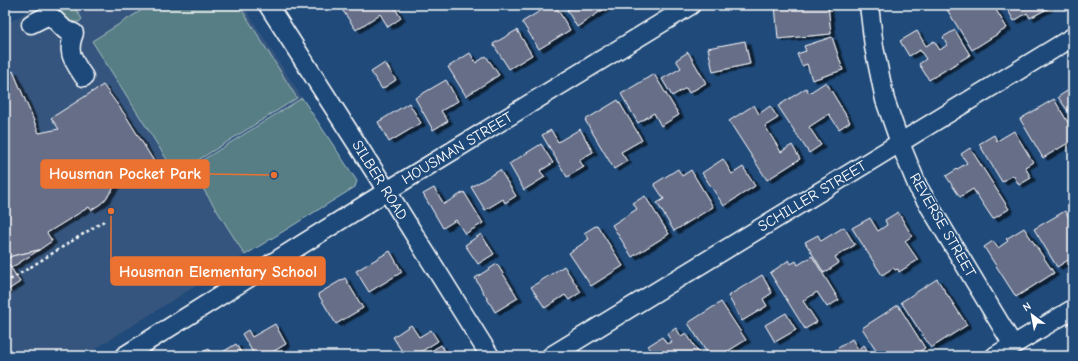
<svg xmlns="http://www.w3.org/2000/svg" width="1078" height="361" font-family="'Comic Neue',sans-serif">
  <defs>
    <filter id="shadow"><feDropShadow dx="4.5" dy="2.5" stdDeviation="0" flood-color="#0009"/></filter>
  </defs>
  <rect width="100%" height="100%" fill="#1f4a7a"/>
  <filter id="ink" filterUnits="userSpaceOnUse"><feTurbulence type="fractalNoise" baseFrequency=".025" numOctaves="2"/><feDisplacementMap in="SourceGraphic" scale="8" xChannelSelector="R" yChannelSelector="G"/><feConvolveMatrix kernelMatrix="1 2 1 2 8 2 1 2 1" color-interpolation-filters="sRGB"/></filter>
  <g filter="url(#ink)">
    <!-- built -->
    <path fill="#34557e" d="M37,5H243L302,98L190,168L245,255L84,356H5V25Z"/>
    <!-- green -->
    <g fill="#577e84" stroke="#abbec2">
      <path d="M38,5H78L75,8L82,19L79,22H68C59,14 52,4 38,7Z"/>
      <path d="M150,5H239L297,98L176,174L92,41Z"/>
      <path d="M302,98L357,181L355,187L245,255L190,168Z"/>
    </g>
    <!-- building -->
    <g fill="#666e88" stroke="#fff" filter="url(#shadow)">
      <path d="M345,5H393L401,18L388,27L380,14L356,30L341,8Z"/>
      <path d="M550,5H555L570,30L539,49L522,22Z"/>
      <path d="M575,5H610L577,27L567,10Z"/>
      <path d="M775,5H828L831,34L778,39Z"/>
      <path d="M951,5H993L1007,28L972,50L946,8Z"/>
      <path d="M1005,5H1047L1049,8L1030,18L1027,13L1014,21Z"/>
      <path d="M517,30L532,55L509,69L493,44Z"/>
      <path d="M955,30L970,55L929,80L919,64L926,59L920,50L909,56L900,41L917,31L926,46L934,41L940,50L947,45L943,37Z"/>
      <path d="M832,37L843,70L812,80L807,64L802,66L797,54L806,51L804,46Z"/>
      <path d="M745,41L750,64L713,72L708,48Z"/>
      <path d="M688,52L706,83L689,93L686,88L672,96L662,79L681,68L676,60Z"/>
      <path d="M470,53L476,63L486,56L499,75L466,96L448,67Z"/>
      <path d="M385,63L396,80L382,89L371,72Z"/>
      <path d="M13,71L39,133L59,129L51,118L103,85L126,116L155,163L137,168L121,178L104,201L99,205L91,210L89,207L47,233L52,241L39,250L12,256L6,260L20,282L5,292V74Z"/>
      <path d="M654,74L679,115L661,126L654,113L638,123L621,94Z"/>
      <path d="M446,80L458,101L441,111L448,121L433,130L415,98Z"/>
      <path d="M826,82L850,122L839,129L829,114L809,127L821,145L809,153L778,106L806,88L809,93Z"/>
      <path d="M1073,87V117H1072L1058,97Z"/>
      <path d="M1054,99L1073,131V140L1043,158L1020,119Z"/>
      <path d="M618,100L642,140L621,152L627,161L614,169L585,120Z"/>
      <path d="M409,103L421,123L389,142L378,122Z"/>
      <path d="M754,105L759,114L770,106L778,118L765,126L781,152L792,145L800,159L767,180L729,121Z"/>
      <path d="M580,129L593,152L579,160L584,167L567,177L542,135L551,130L558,142Z"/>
      <path d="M1014,131L1033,162L1025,167L1031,178L1019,185L1013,175L1002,182L979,144L994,135L997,141Z"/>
      <path d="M541,144L553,163L540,171L545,177L524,190L509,164Z"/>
      <path d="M970,148L1009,209L993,219L973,189L960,197L946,176L967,163L961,154Z"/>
      <path d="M723,159L732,174L743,167L755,186L724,206L702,173Z"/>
      <path d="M678,169L682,176L691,170L713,207L674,231L657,203L664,199L654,184Z"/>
      <path d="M500,170L516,196L505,203L503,199L485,210L471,187Z"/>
      <path d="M434,188L444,204L464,192L483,223L465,234L456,220L443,228L423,194Z"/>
      <path d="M645,196L669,234L632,257L612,225L637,209L633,203Z"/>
      <path d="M1065,211L1073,224V257L1057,267L1034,229Z"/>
      <path d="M898,212L912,236L905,241L918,260L899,272L898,269L895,270L893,268L882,275L852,228L870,218L878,231L887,225L885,220Z"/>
      <path d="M597,225L623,266L591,286L569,253L589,239L584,233Z"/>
      <path d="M844,227L855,245L835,257L839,263L824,273L805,242L818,235L821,241Z"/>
      <path d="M1024,228L1054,273L1016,297L984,247L993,241L998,248L1008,241L1006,239Z"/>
      <path d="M481,234L494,254L478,264L465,245Z"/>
      <path d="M39,250L11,268L6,260L12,256Z"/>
      <path d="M390,251L402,272L369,292L356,271Z"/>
      <path d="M812,256L839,300L827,307L817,292L803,301L817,322L805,329L770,273L789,260L791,264L796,261L798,265Z"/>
      <path d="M497,264L518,298L495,312L475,278Z"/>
      <path d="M564,266L581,292L569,300L565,295L545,308L531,287Z"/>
      <path d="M762,275L772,293L763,299L767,306L742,321L728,296Z"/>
      <path d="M345,278L363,308L336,324L318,294Z"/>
      <path d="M937,279L967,325L931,348L901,302Z"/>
      <path d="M721,302L746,340L720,356H709L688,323Z"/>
      <path d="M898,305L925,348L913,356H880L862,328Z"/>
      <path d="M786,313L796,330L775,342L765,325Z"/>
      <path d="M275,324L286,344L266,356H255L242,334L248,330L252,337Z"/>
      <path d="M411,325L419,337L431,330L438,341L414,356H405L393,337Z"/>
      <path d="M676,328L681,336L686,333L701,356H655L648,346L662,337L667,344L672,342L667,334Z"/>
      <path d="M852,339L858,349L864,345L871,356H826Z"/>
      <path d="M236,344L243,356H216Z"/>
      <path d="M441,345L448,356H423Z"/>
      <path d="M209,349L213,356H206L203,352Z"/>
    </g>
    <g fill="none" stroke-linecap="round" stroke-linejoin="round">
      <!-- minor casing -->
      <g stroke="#fff" stroke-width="21">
        <g id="minor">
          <path d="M268,5L387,191L490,356"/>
          <path d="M869,5L874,47L885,100L900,143L918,187L1013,345"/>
          <path d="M31,24L47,16L53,18L65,30L74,33C66,53 73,60 84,77"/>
          <path d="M124,356L387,191L691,5"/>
          <path d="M551,356L1073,37"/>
          <path d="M995,356L1073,309"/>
        </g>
      </g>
      <!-- path -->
      <path stroke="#fff" stroke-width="2.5" stroke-dasharray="3 3" stroke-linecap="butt" d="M5,283L104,221"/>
      <!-- minor -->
      <use href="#minor" stroke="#1f4a7a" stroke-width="18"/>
    </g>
  </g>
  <g text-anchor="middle" stroke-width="3" stroke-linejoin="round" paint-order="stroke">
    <!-- street labels -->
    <g font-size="15" fill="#fff" stroke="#1f4a7a">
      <text transform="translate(457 148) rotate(-31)" y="5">HOUSMAN STREET</text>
      <text transform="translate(380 180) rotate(58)" y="5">SILBER ROAD</text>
      <text transform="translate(812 196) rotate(-31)" y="5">SCHILLER STREET</text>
      <text transform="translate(943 225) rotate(60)" y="5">REVERSE STREET</text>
    </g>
  </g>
  <!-- callouts -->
  <path fill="none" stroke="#eb7230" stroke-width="1.5" d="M274 175L209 174M111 211L111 271"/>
  <g fill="#eb7230" stroke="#1f4a7a" stroke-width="1.5">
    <circle cx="274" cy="175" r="4"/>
    <circle cx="111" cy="211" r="4"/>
  </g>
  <g fill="#eb7230" stroke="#eb7230" stroke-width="1.5">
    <rect x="41" y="160" width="168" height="28" rx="4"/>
    <rect x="111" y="257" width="214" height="28" rx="4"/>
  </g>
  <g font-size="16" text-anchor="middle" font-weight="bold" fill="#fff">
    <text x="125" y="179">Housman Pocket Park</text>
    <text x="218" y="277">Housman Elementary School</text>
  </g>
  <!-- margin -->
  <rect width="1078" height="361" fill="none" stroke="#1f4a7a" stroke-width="20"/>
  <rect x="10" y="10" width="1058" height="341" fill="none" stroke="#fff" stroke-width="1.5" filter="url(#ink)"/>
  <!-- north arrow -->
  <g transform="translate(1032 315) rotate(328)" stroke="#1f4a7a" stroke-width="3" paint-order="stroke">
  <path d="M0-3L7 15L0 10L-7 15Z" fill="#ffffff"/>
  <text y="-6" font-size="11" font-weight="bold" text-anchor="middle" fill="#ffffff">N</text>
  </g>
</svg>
